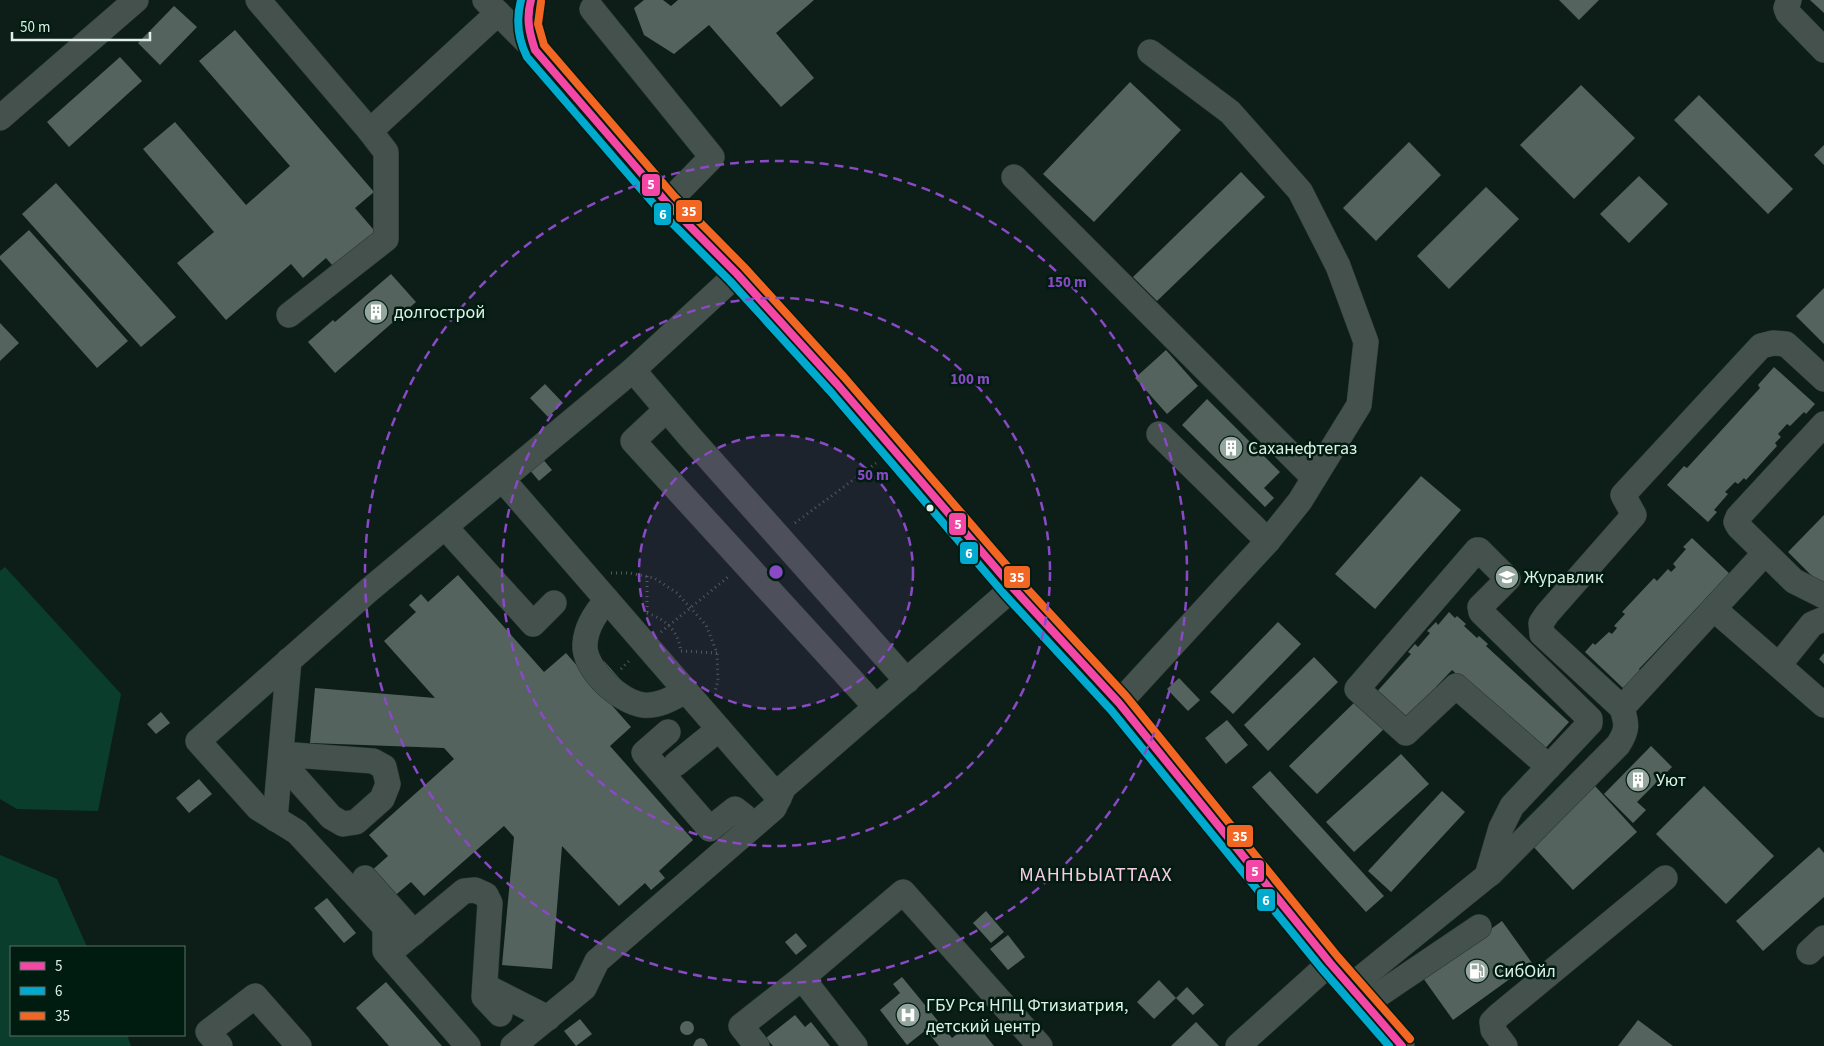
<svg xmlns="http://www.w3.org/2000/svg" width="1824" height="1046" font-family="'Source Sans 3',sans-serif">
  <rect width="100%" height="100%" fill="#0d1e18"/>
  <!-- green -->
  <g fill="#0b3d2d">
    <path d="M5,567L121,694L98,811L17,809L0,799V571Z"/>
    <path d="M0,855L57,879L87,947H11V1035H127L131,1046H0Z"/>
  </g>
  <!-- building -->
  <g fill="#54635d">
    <path d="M644,0H663L671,6L678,0H814L776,33L814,78L781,107L709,25L674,54L644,35L634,8Z"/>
    <path d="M1559,0H1599L1579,20Z"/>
    <path d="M1810,0H1824V13Z"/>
    <path d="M174,6L197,27L160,65L138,43Z"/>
    <path d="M235,30L374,192L355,208L379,236L338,272L326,258L303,278L291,264L226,320L177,263L214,232L143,149L175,122L246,205L290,166L199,61Z"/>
    <path d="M120,57L142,81L69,147L47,122Z"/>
    <path d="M1130,82L1181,130L1094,222L1043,174Z"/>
    <path d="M1581,85L1635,138L1574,199L1520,145Z"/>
    <path d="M1699,95L1793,189L1768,214L1674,120Z"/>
    <path d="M1409,142L1441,175L1376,241L1343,208Z"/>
    <path d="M1824,145V165L1814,155Z"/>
    <path d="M1241,172L1265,197L1157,301L1133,277Z"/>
    <path d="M1639,176L1668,204L1629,243L1600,214Z"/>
    <path d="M56,183L176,317L141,347L22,214Z"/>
    <path d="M1486,187L1519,219L1449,289L1417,256Z"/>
    <path d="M29,230L128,341L97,368L0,259V256Z"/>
    <path d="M391,274L416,302L335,373L308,342L333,320L335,322Z"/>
    <path d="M1824,288V344L1796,316Z"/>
    <path d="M0,323L19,343L0,361Z"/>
    <path d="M1166,350L1198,386L1167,414L1135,378Z"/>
    <path d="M1774,367L1815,404L1806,414L1804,412L1790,426L1787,424L1778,434L1781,437L1775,443L1777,446L1746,480L1744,478L1738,484L1735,482L1725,492L1728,494L1714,510L1717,512L1708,522L1667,485L1684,466L1687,468L1760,388L1758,385Z"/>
    <path d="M545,384L563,403L548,417L530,398Z"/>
    <path d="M1207,399L1280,472L1264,488L1274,498L1265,507L1182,425Z"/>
    <path d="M541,457L552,470L539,481L528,468Z"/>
    <path d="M1421,476L1461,510L1375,609L1335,574Z"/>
    <path d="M1824,515V588L1788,552Z"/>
    <path d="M1692,538L1732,576L1715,593L1713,591L1639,669L1641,672L1625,690L1585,652L1593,643L1595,645L1609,632L1612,634L1617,628L1614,626L1625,614L1622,612L1654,578L1657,581L1668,569L1671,572L1676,567L1673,564L1686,549L1683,547Z"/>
    <path d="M458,575L544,672L566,653L586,676L604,661L627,687L609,702L631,727L610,746L693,840L659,871L665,878L651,890L645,883L619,906L562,846L552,969L502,965L514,837L504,826L424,896L411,882L392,898L369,873L388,856L369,835L454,759L444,748L310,743L315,688L435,698L384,641L416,612L409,605L421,594L428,602Z"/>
    <path d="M1449,612L1455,618L1457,616L1466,624L1464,626L1477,638L1479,636L1488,644L1486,646L1569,722L1542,752L1452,670L1436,687L1438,690L1403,723L1373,696L1411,654L1408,652L1415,644L1418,647L1430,633L1427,631L1436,622L1438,625Z"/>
    <path d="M1278,622L1301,644L1233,714L1210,692Z"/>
    <path d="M1824,653V664L1819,659Z"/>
    <path d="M1314,657L1338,682L1268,751L1244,725Z"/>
    <path d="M1179,678L1200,700L1188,711L1167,689Z"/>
    <path d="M1359,698L1387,726L1317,794L1289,766Z"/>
    <path d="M161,712L170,723L156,734L147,724Z"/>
    <path d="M1227,720L1248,745L1226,764L1205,738Z"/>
    <path d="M1651,746L1672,767L1637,802L1646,810L1633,823L1604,794Z"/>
    <path d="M1401,754L1429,784L1354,852L1326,822Z"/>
    <path d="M1270,771L1384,896L1366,912L1252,787Z"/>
    <path d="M199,779L212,794L189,813L176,798Z"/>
    <path d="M1595,786L1637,832L1573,890L1531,844Z"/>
    <path d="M1704,786L1774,856L1726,904L1656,834Z"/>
    <path d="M1442,791L1465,812L1391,892L1368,871Z"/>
    <path d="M1819,847L1824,853V897L1763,951L1736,921Z"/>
    <path d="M327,898L356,933L344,943L314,908Z"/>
    <path d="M986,911L1004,932L991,943L973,923Z"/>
    <path d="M1502,921L1532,963L1453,1020L1423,978Z"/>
    <path d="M796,933L807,946L796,955L785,942Z"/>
    <path d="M1008,935L1025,957L1008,970L990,949Z"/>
    <path d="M902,977L952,1038L974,1021L994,1046H939L926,1030L907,1045L880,1010L900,993L893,984Z"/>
    <path d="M1159,980L1176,998L1154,1019L1137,1002Z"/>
    <path d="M386,982L442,1046H389L356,1008Z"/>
    <path d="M1187,987L1204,1005L1193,1015L1176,998Z"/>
    <path d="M795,1015L805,1027L811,1022L830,1046H773L766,1038Z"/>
    <path d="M580,1019L592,1034L576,1046L564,1031Z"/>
    <path d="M1638,1020L1673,1046H1618Z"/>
    <circle cx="687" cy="1028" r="7"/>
    <path d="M1196,1022L1219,1046H1171Z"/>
    <path d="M700,1038L704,1039L708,1046H693L696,1040Z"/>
  </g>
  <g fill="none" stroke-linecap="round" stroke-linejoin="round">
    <!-- minor casing -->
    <g stroke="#2a3631" stroke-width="26">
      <g id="minor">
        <path d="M258,0L370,131L386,152V239L289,315"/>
        <path d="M485,0L535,50L667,203L737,274L837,384L1013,588L1119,703L1330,963L1402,1046"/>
        <path d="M531,0C525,21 528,30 535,50"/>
        <path d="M1789,0L1786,8L1788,13L1824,50"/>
        <path d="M592,9L712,157L667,203"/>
        <path d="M0,118L136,0"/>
        <path d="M370,131L498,13"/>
        <path d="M1014,177L1314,478"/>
        <path d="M633,370L690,437L907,681"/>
        <path d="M666,410L633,441L876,707"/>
        <path d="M1824,424L1738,517L1736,522L1739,527L1794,581L1824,596"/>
        <path d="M1159,434L1268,541"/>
        <path d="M502,479L779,798"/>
        <path d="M445,527L533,624L554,603"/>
        <path d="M607,600C596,612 586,627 585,644C583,669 620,702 643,705C658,707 673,698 686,691"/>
        <path d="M1714,609L1824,705"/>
        <path d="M1779,665L1812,624L1824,619"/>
        <path d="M1119,703L1268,541L1300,501L1359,405L1366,342L1338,266L1300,191L1230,112L1150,52"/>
        <path d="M1622,708L1542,634L1541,623L1547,614L1634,515L1623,495L1761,346L1773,343L1786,344L1824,379"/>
        <path d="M668,732L644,753L710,829L735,809L744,816"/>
        <path d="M281,761L331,817L343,824L356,822L382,799L388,784L384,767L373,761L281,754"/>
        <path d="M676,764L719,729"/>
        <path d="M275,819L289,660"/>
        <path d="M1490,874L1618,745C1628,730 1627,724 1622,708L1765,553"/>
        <path d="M365,878L414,933"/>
        <path d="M1809,952L1824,938"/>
        <path d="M388,954L464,891L475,890L486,895L490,903L484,997L500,1014"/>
        <path d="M802,978L855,1046"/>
        <path d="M485,986L548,1018"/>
        <path d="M1350,987L1487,876L1501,828L1512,806L1590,723V719L1481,612L1480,607L1508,579L1479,550H1477L1357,689L1406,733L1456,686L1549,767"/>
        <path d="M1365,1004L1479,927"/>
        <path d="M220,1046L208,1032L255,996L299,1046"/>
        <path d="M468,1046L385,951V927L297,832L258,808L198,741L369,590L633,370L737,274"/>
        <path d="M513,1046L584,988L597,961L774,808L784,787L1013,588"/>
        <path d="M757,1046L741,1026L802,978L903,892L1040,1046"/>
        <path d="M1238,1046L1330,963"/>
        <path d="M1505,1046L1493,1030L1492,1022L1498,1016L1665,878"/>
      </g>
    </g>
    <!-- path -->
    <g stroke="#4f5b56" stroke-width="3" stroke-dasharray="1 4" stroke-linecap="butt">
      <path d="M795,523L876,463"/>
      <path d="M611,573H630L654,578L677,593L706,625L717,653L718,680L715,692"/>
      <path d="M647,612V576"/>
      <path d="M647,613C667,620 678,631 681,652"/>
      <path d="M661,632L728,577"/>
      <path d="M681,651L717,653"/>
      <path d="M621,669L631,659"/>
    </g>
    <!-- minor -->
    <use href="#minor" stroke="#45514c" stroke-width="25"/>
    <!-- bus-1 casing -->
    <g stroke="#001c11" stroke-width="11">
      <path id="bus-1" d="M531,0C526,18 529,32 535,50L667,203L737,274L837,384L1013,588L1119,703L1330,963L1402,1046"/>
    </g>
    <!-- bus-2 casing -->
    <g stroke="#001c11" stroke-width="11">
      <path id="bus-2" d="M521,0C516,19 518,39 527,57L659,210L730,281L830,391L1005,595L1111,710L1322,969L1389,1046"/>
    </g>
    <!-- bus-3 casing -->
    <g stroke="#001c11" stroke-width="11">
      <path id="bus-3" d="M541,2L538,24L544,45L674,196L744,267L844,377L1020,581L1126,696L1338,957L1410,1039"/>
    </g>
    <!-- bus-1 -->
    <use href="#bus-1" stroke="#f346a5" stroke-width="8"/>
    <!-- bus-2 -->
    <use href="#bus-2" stroke="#00a9ce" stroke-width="8"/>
    <!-- bus-3 -->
    <use href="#bus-3" stroke="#f26522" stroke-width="8"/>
  </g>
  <!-- distance rings -->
  <circle cx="776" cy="572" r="137" fill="#8a49c5" fill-opacity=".12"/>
  <g fill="none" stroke="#8a49c5" stroke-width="2.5" stroke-dasharray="9 6">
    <circle cx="776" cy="572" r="137"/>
    <circle cx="776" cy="572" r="274"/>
    <circle cx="776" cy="572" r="411"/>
  </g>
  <!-- icons -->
  <defs>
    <g id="building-disc" transform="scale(1.25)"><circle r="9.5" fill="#95a69f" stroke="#001c11"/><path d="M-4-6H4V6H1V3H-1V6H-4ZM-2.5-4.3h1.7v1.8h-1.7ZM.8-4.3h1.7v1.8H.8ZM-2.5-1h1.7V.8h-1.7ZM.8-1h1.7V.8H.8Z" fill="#fff"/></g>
    <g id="school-disc" transform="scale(1.25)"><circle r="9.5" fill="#95a69f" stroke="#001c11"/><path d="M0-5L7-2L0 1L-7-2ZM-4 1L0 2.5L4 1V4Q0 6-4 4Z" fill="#fff"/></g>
    <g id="fuel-disc" transform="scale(1.25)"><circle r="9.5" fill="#95a69f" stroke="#001c11"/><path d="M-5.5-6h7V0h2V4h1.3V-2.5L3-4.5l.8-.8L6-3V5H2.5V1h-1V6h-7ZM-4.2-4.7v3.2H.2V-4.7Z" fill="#fff"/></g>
    <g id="hospital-disc" transform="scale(1.25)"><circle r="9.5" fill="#95a69f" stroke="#001c11"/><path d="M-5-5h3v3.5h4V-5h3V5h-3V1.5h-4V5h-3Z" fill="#fff"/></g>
  </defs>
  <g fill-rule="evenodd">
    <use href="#building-disc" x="376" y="312"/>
    <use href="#building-disc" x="1231" y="448"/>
    <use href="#school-disc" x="1507" y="577"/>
    <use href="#building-disc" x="1638" y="780"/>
    <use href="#fuel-disc" x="1477" y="971"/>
    <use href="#hospital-disc" x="908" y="1015"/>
  </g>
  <!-- markers -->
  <circle fill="#def0e7" stroke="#001c11" stroke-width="2" cx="930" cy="508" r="4.5"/>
  <g text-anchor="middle" stroke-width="5" stroke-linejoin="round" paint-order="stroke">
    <!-- poi labels -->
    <g font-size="18" fill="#def0e7" stroke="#001c11" text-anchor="start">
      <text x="394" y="318">долгострой</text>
      <text x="1248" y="454">Саханефтегаз</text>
      <text x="1524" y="583">Журавлик</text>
      <text x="1656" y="786">Уют</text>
      <text x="1494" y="977">СибОйл</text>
      <text x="926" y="1011">ГБУ Рся НПЦ Фтизиатрия,<tspan x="926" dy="21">детский центр</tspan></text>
    </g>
    <!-- quarter labels -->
    <g font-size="20" letter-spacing="1" fill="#facce4" stroke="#001c11">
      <text x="1096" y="881">МАННЬЫАТТААХ</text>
    </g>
  </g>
  <circle cx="776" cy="572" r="8" fill="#8a49c5" stroke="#001c11" stroke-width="2.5"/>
  <g font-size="15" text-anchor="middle" font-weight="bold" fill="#8a49c5" stroke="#001c11" stroke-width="5" stroke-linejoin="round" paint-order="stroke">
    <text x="1067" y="287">150 m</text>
    <text x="970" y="384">100 m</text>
    <text x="873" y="480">50 m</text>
  </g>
  <g stroke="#001c11" stroke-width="2">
    <rect x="641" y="173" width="20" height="24" rx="5" fill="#f346a5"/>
    <rect x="675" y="199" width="28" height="24" rx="5" fill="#f26522"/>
    <rect x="653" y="202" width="19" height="24" rx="5" fill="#00a9ce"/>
    <rect x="948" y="512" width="19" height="24" rx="5" fill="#f346a5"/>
    <rect x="959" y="541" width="20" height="24" rx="5" fill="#00a9ce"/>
    <rect x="1003" y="565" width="28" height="24" rx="5" fill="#f26522"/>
    <rect x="1226" y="824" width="28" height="24" rx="5" fill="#f26522"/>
    <rect x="1245" y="859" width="20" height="24" rx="5" fill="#f346a5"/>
    <rect x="1256" y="888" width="20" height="24" rx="5" fill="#00a9ce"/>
  </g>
  <g font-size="14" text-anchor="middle" font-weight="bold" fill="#fff">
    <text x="651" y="189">5</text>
    <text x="689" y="216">35</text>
    <text x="663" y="219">6</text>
    <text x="958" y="529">5</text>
    <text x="969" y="558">6</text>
    <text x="1017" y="582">35</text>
    <text x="1240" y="841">35</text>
    <text x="1255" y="876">5</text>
    <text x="1266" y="905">6</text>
  </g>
  <!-- legend -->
  <rect x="10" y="946" width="175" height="90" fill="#001c11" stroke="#597167"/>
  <rect x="20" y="962" width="25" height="8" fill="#f346a5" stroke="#597167"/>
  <text x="55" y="971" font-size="15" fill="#def0e7">5</text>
  <rect x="20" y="987" width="25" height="8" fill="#00a9ce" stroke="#597167"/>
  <text x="55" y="996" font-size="15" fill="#def0e7">6</text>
  <rect x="20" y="1012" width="25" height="8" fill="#f26522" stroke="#597167"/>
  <text x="55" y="1021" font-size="15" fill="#def0e7">35</text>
  <!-- scale -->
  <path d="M12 32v8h138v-8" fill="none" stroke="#def0e7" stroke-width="2.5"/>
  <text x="20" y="32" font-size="15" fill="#def0e7" stroke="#001c11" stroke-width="4" paint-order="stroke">50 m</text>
</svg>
